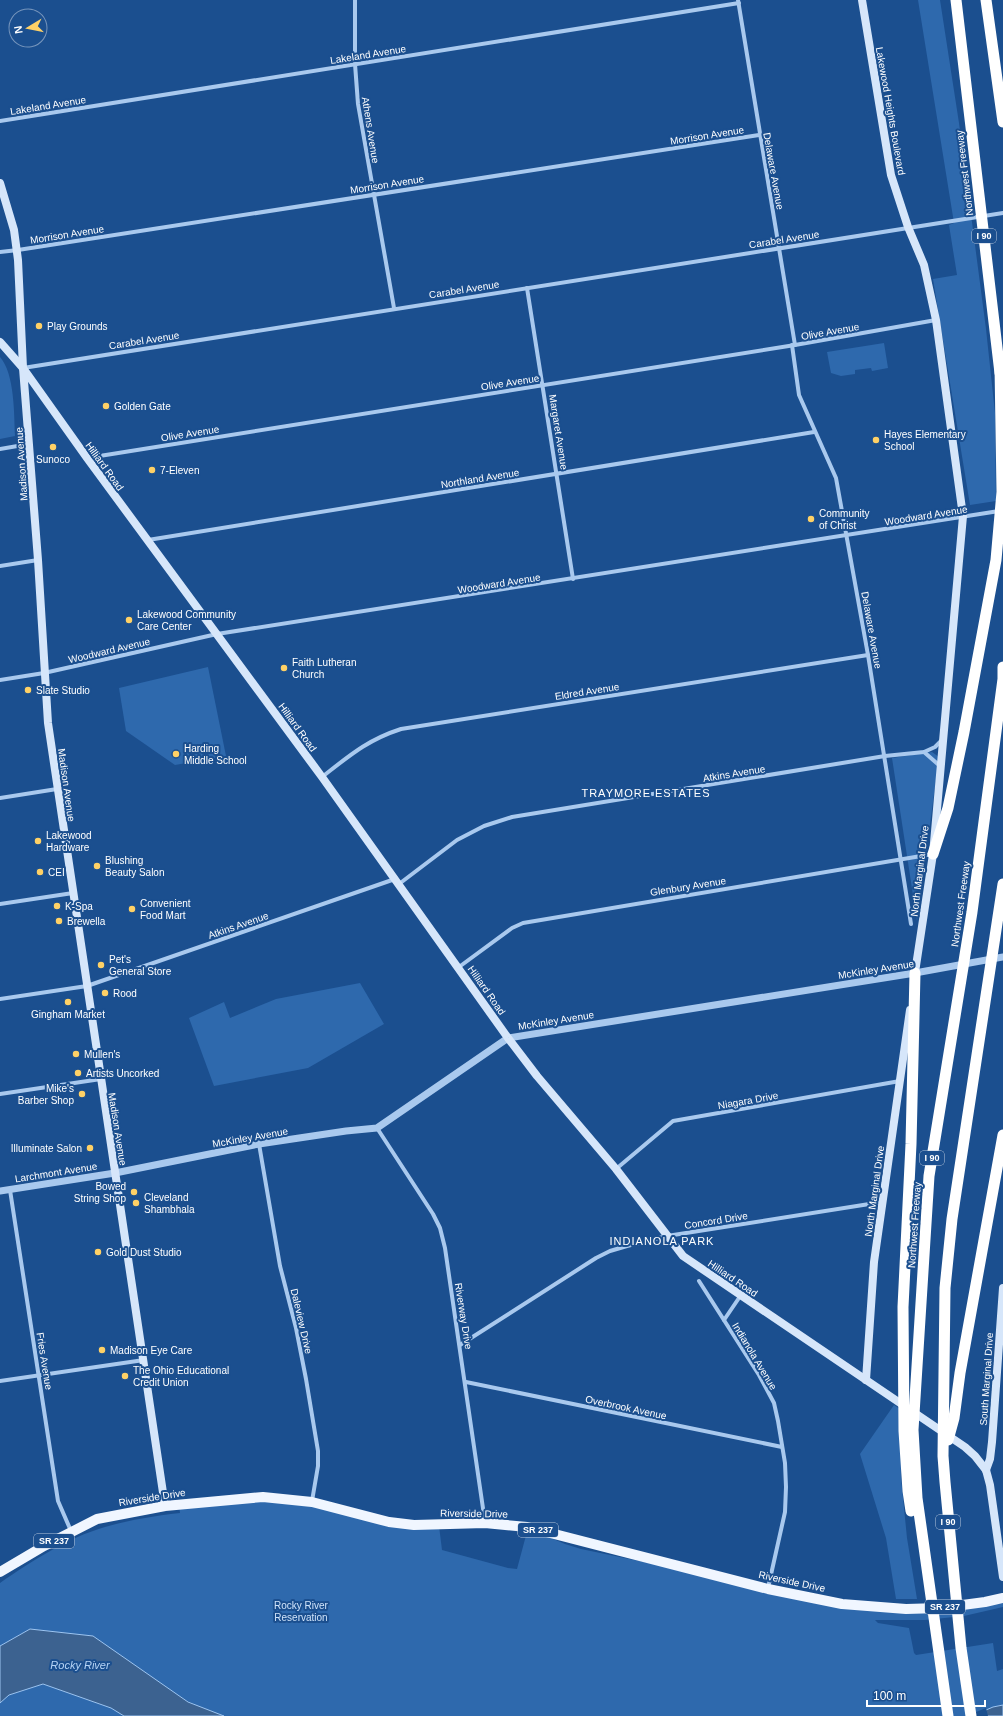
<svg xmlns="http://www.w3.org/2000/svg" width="1003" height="1716" font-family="Helvetica,sans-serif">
  <rect width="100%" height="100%" fill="#1b4f8f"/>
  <!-- green -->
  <g fill="#2e69ad">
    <path d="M918,0H940L959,123L986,329L995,413L996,501L970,505L933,279L957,275L949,225L954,223Z"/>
    <path d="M884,343L888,368L872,371L871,368L855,370V374L841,376L831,373L827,352Z"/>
    <path d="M0,357C15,374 14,415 15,436L0,439Z"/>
    <path d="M208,667L226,756L175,765L126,731L119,688Z"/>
    <path d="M932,752L939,757L917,921L892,758Z"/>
    <path d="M360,983L384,1024L308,1068L214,1086L189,1018L224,1002L230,1018L276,999Z"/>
    <path d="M894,1405L900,1409L901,1478L907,1538L917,1599H896L886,1538L860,1454Z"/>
    <path d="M281,1499L439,1526L442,1550L508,1568L517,1569L528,1528L565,1544L581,1549L838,1602L922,1609L1003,1595V1607L964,1616L925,1620H875L878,1623L909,1628L914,1653L916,1655L993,1643L997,1671L1003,1669V1716H195L194,1704L30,1629L0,1646V1583C32,1561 67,1538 105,1527C129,1520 154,1516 180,1513L179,1505Z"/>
    <path d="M43,1684L111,1708L124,1716H0V1703L9,1695Z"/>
  </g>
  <!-- water -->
  <g fill="#3c6290" stroke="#9cc4f0">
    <path d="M30,1629L93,1636L188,1702L224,1716H124L111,1708L43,1684L9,1695L0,1703V1646Z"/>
    <path d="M1003,1705V1716H972L993,1707Z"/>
  </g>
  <!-- pier -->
  <path fill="#1b4f8f" d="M986,1708L988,1716H970L971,1714Z"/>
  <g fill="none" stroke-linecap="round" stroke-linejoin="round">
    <!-- minor -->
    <g stroke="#a9c9ee" stroke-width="4">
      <path d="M355,0V64L358,104L394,308"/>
      <path d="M738,0L795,345"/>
      <path d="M0,121L739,3"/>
      <path d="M0,252L18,250L759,135"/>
      <path d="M527,288L573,579"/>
      <path d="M792,345L799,395L836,478L868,655L911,924"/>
      <path d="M23,368L1003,213"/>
      <path d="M0,449L29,444"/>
      <path d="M87,458L795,345L936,320"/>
      <path d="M148,540L814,432"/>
      <path d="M0,566L38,560"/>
      <path d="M0,680L44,673L217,634L999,511"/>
      <path d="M924,752L940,766"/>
      <path d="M322,777C349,756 367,740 401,729L868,655"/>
      <path d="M0,798L57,789"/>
      <path d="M399,884L457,840L484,826L512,817L885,756L924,752L935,747L942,740"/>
      <path d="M0,904L73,893"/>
      <path d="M459,967L512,928L523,923L933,854"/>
      <path d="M0,999L87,986L395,879"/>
      <path d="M0,1094L101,1079"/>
      <path d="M377,1128L433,1214L440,1228L445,1248L485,1522"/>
      <path d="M259,1144L280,1266L296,1328L306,1379L318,1451V1466L312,1501"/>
      <path d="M616,1169L673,1121L900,1081"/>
      <path d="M10,1190L58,1501L71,1531"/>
      <path d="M699,1281L759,1375L774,1403L778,1421L785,1463L786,1487L785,1512L768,1588"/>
      <path d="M724,1320L741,1295"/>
      <path d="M460,1345L596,1258L610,1251L627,1246L667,1236L882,1202"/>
      <path d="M0,1381L144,1360"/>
      <path d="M466,1382L782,1447"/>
    </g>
    <!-- tertiary -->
    <path stroke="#a9c9ee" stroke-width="7" d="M0,1191L115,1173L259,1144L346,1131L377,1128L508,1038L915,973L1003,957"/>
    <!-- secondary -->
    <g stroke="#d6e6fa" stroke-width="8">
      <path d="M862,0L891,175L908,227L924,265L936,320L963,516L933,854L914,979"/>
      <path d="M0,183L14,230L18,260L23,368L38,560L48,723L165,1506"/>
      <path d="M0,342L23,368L87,458L322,777L508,1038L537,1076L616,1169L683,1256L965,1447L975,1456L986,1470L990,1485L1003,1577"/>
      <path d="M866,1380L874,1262L910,1010"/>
      <path d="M986,1470L990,1459L992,1442L1003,1288"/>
    </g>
    <!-- primary -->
    <path stroke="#f0f6ff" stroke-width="10" d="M0,1572L44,1546L97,1519L165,1506L263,1497L312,1502L389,1522L414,1525L485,1523L527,1527L768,1589L842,1604L906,1609L940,1608L985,1602L1003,1598"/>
    <!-- motorway -->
    <g stroke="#fff" stroke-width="11">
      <path d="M956,0L1000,373"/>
      <path d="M986,0L1003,122"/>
      <path d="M933,854L948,808L964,732L996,560L1002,492L1000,366"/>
      <path d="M948,1440L954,1418L960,1373L1003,1135"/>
      <path d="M911,1511L908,1491L904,1431L903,1307L911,1144L915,973"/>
      <path d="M948,1716L917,1498L913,1430L929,1176L972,912L1003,679V667"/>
      <path d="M971,1716L961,1648L945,1482L943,1456L945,1288L952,1219L1003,884"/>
    </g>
  </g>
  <!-- markers -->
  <g fill="#ffd166" stroke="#1b4f8f" stroke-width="1.5">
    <circle cx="39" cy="326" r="4"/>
    <circle cx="106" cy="406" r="4"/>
    <circle cx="876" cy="440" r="4"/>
    <circle cx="53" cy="447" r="4"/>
    <circle cx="152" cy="470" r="4"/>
    <circle cx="811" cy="519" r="4"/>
    <circle cx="129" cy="620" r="4"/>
    <circle cx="284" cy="668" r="4"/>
    <circle cx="28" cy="690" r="4"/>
    <circle cx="176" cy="754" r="4"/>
    <circle cx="38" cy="841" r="4"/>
    <circle cx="97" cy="866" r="4"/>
    <circle cx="40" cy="872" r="4"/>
    <circle cx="57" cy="906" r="4"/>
    <circle cx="132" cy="909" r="4"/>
    <circle cx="59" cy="921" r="4"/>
    <circle cx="101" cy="965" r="4"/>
    <circle cx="105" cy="993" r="4"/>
    <circle cx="68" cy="1002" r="4"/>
    <circle cx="76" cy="1054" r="4"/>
    <circle cx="78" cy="1073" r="4"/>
    <circle cx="82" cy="1094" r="4"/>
    <circle cx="90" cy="1148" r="4"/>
    <circle cx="134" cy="1192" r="4"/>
    <circle cx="136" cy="1203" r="4"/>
    <circle cx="98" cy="1252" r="4"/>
    <circle cx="102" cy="1350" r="4"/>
    <circle cx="125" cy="1376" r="4"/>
  </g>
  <g text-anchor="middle" stroke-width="4" stroke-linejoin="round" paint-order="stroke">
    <!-- shield labels -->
    <g fill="#1b4f8f" stroke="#bbcadd" stroke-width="1">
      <rect x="972" y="229" width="24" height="14" rx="3"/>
      <rect x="920" y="1151" width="24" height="14" rx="3"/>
      <rect x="936" y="1515" width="24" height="14" rx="3"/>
      <rect x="518" y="1523" width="40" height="14" rx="3"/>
      <rect x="34" y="1534" width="40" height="14" rx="3"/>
      <rect x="925" y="1600" width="40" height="14" rx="3"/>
    </g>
    <g font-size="9" font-weight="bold" fill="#fff">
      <text x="984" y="239">I 90</text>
      <text x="932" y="1161">I 90</text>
      <text x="948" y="1525">I 90</text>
      <text x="538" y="1533">SR 237</text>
      <text x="54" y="1544">SR 237</text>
      <text x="945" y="1610">SR 237</text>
    </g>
    <!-- street labels -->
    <g font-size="10" fill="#fff" stroke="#1b4f8f">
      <text transform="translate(368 54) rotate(-9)" y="4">Lakeland Avenue</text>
      <text transform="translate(48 105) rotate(-9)" y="4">Lakeland Avenue</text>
      <text transform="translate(891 111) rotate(80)" y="4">Lakewood Heights Boulevard</text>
      <text transform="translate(371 130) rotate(81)" y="4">Athens Avenue</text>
      <text transform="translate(707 135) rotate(-9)" y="4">Morrison Avenue</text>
      <text transform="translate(774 171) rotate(80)" y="4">Delaware Avenue</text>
      <text transform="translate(964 173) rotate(-97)" y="4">Northwest Freeway</text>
      <text transform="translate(387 184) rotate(-9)" y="4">Morrison Avenue</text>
      <text transform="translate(67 234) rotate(-9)" y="4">Morrison Avenue</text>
      <text transform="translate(784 239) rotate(-9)" y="4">Carabel Avenue</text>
      <text transform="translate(464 289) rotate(-9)" y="4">Carabel Avenue</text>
      <text transform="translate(830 331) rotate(-10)" y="4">Olive Avenue</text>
      <text transform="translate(144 340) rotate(-9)" y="4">Carabel Avenue</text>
      <text transform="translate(510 382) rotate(-9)" y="4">Olive Avenue</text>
      <text transform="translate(559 432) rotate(81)" y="4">Margaret Avenue</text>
      <text transform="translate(190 433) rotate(-9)" y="4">Olive Avenue</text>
      <text transform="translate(21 464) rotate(-94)" y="4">Madison Avenue</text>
      <text transform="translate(105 466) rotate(54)" y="4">Hilliard Road</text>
      <text transform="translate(480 478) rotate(-9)" y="4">Northland Avenue</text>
      <text transform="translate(926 515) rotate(-9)" y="4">Woodward Avenue</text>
      <text transform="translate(499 583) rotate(-9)" y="4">Woodward Avenue</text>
      <text transform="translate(872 630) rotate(80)" y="4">Delaware Avenue</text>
      <text transform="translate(109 650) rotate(-13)" y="4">Woodward Avenue</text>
      <text transform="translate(587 691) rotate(-9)" y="4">Eldred Avenue</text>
      <text transform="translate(298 727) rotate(54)" y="4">Hilliard Road</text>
      <text transform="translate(734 773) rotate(-9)" y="4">Atkins Avenue</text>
      <text transform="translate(67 785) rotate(82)" y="4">Madison Avenue</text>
      <text transform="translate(919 871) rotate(-83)" y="4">North Marginal Drive</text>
      <text transform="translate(688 886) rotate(-9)" y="4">Glenbury Avenue</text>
      <text transform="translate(960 904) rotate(-82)" y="4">Northwest Freeway</text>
      <text transform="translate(238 925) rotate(-19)" y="4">Atkins Avenue</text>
      <text transform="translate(876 969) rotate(-9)" y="4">McKinley Avenue</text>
      <text transform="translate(487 990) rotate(55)" y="4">Hilliard Road</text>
      <text transform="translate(556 1020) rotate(-9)" y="4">McKinley Avenue</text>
      <text transform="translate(748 1100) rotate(-10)" y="4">Niagara Drive</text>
      <text transform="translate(118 1129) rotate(81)" y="4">Madison Avenue</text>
      <text transform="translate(250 1137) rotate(-10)" y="4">McKinley Avenue</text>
      <text transform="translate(56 1172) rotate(-9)" y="4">Larchmont Avenue</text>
      <text transform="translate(874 1191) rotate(-82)" y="4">North Marginal Drive</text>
      <text transform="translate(716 1220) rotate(-9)" y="4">Concord Drive</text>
      <text transform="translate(914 1225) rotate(-86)" y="4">Northwest Freeway</text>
      <text transform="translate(733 1278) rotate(34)" y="4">Hilliard Road</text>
      <text transform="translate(464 1316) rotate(81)" y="4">Riverway Drive</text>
      <text transform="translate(302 1321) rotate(77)" y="4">Daleview Drive</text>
      <text transform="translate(755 1356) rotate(59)" y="4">Indianola Avenue</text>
      <text transform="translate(45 1361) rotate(81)" y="4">Fries Avenue</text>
      <text transform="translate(986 1379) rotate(-86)" y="4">South Marginal Drive</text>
      <text transform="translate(626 1407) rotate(12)" y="4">Overbrook Avenue</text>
      <text transform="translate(152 1497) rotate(-9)" y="4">Riverside Drive</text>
      <text transform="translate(474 1513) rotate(1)" y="4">Riverside Drive</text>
      <text transform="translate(792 1581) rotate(12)" y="4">Riverside Drive</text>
    </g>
    <!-- poi labels -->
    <g font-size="10" fill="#fff" stroke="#1b4f8f" text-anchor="start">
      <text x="47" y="330">Play Grounds</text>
      <text x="114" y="410">Golden Gate</text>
      <text x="884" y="438">Hayes Elementary<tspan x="884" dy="12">School</tspan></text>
      <text x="53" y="463" text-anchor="middle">Sunoco</text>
      <text x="160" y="474">7-Eleven</text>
      <text x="819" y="517">Community<tspan x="819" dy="12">of Christ</tspan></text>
      <text x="137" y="618">Lakewood Community<tspan x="137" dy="12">Care Center</tspan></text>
      <text x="292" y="666">Faith Lutheran<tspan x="292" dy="12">Church</tspan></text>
      <text x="36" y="694">Slate Studio</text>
      <text x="184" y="752">Harding<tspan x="184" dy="12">Middle School</tspan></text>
      <text x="46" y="839">Lakewood<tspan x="46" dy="12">Hardware</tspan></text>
      <text x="105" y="864">Blushing<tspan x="105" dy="12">Beauty Salon</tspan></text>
      <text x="48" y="876">CEI</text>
      <text x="140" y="907">Convenient<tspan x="140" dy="12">Food Mart</tspan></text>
      <text x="65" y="910">K-Spa</text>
      <text x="67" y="925">Brewella</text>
      <text x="109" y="963">Pet's<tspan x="109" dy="12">General Store</tspan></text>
      <text x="113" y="997">Rood</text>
      <text x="68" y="1018" text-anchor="middle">Gingham Market</text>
      <text x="84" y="1058">Mullen's</text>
      <text x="86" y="1077">Artists Uncorked</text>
      <text x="74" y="1092" text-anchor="end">Mike's<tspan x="74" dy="12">Barber Shop</tspan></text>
      <text x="82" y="1152" text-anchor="end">Illuminate Salon</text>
      <text x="126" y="1190" text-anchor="end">Bowed<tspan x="126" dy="12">String Shop</tspan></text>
      <text x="144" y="1201">Cleveland<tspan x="144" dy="12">Shambhala</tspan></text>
      <text x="106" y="1256">Gold Dust Studio</text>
      <text x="110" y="1354">Madison Eye Care</text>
      <text x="133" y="1374">The Ohio Educational<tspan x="133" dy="12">Credit Union</tspan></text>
    </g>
    <!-- park labels -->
    <g font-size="10" fill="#cfe3fa" stroke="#1b4f8f">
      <text x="301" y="1609">Rocky River<tspan x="301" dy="12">Reservation</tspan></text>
    </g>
    <!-- neighbourhood labels -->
    <g font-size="11" letter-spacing="1" fill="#fff" stroke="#1b4f8f">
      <text x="646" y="797">TRAYMORE ESTATES</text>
      <text x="662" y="1245">INDIANOLA PARK</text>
    </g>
    <!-- water labels -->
    <g font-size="11" font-style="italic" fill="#b5d3f5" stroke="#1b4f8f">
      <text x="80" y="1669">Rocky River</text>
    </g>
  </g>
  <!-- north arrow -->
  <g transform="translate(28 28) rotate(260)"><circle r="19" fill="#1b4f8f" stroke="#7695bc"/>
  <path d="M0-3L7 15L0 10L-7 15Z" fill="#ffd166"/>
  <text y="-6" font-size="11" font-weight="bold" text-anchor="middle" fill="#ffffff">N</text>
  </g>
  <!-- scale -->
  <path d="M867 1700v6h118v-6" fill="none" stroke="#ffffff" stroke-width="2"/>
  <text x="873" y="1700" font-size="12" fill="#ffffff" stroke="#1b4f8f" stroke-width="3" paint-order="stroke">100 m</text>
</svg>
